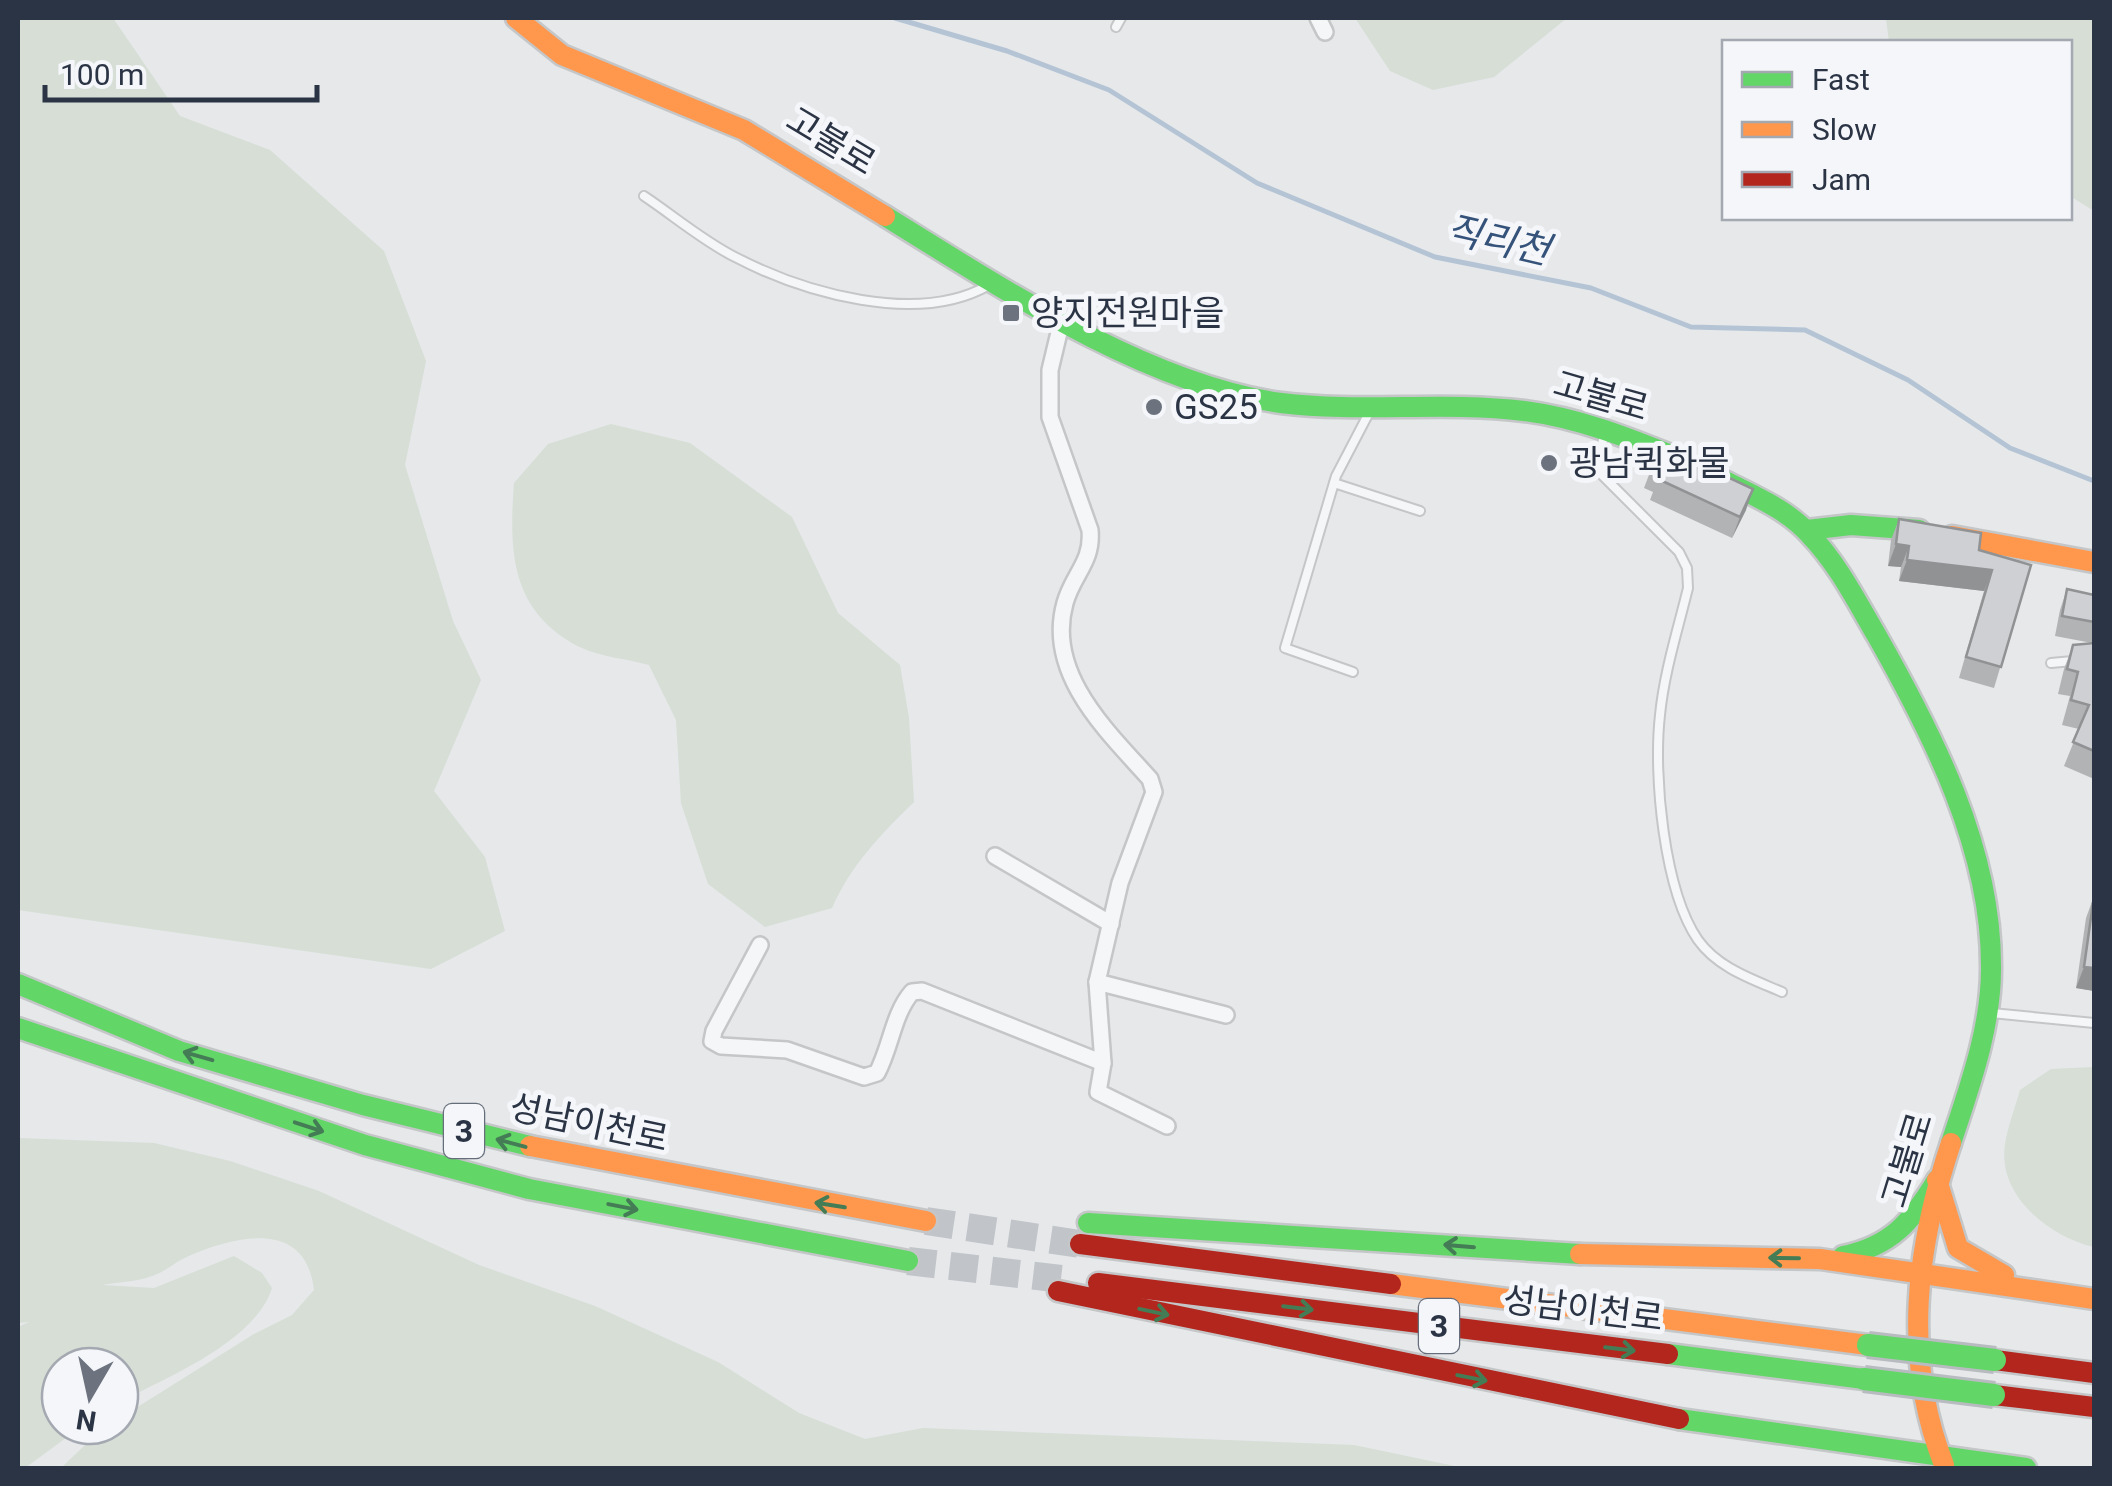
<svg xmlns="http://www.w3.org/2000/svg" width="2112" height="1486" font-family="Roboto,'Noto Sans KR',sans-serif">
  <rect width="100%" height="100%" fill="#e6e8ea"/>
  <!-- green -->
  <g fill="#d6ded6">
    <path d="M18,18H113L180,116L270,150L384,251L426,361L405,465L453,621L481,680L434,791L485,857L505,931L431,969L18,910Z"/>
    <path d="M1355,18H1567L1494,77L1433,90L1390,71Z"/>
    <path d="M1886,18H2094V211L2070,196V42H1889Z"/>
    <path d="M611,424L690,443L792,517L838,613L900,665L909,718L914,802C881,834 851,865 832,908L765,927L708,884L681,803L676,720L649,665C628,659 601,657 582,648C510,613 509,551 514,483L548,444Z"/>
    <path d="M2094,1067V1247C2050,1237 1997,1196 2005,1144C2008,1126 2015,1108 2020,1090L2051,1069Z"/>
    <path d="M18,1138L154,1143L230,1161L319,1191L479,1265L595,1306L718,1362L799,1413L865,1439L923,1428L1354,1445L1464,1468H61L104,1427L120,1426V1418L254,1334L292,1315L314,1290C306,1220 239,1235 191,1255C176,1261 164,1273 149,1277C134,1282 117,1282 102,1285L154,1288L234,1256L262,1273L272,1288C255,1342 167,1377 120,1402V1366H60V1426H82L25,1468H18V1327L29,1322L18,1323Z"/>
  </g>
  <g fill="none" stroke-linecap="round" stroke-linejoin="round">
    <!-- stream -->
    <path stroke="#b4c4d5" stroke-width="5" d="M895,18L1007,51L1109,90L1257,183L1435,257L1591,288L1691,327L1805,330L1908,380L2010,448L2094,481"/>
    <!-- highway-tunnel -->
    <g stroke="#c1c4c9" stroke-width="28" stroke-dasharray="28 14" stroke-linecap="butt">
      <path d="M926,1221L1080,1244"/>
      <path d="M908,1261L1062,1279"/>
    </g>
    <!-- lane casing -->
    <g stroke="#c4c6c8" stroke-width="12">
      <g id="lane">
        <path d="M1116,27L1121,18"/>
        <path d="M644,196C674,216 703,241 735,257C804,293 918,326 989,285"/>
        <path d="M1606,429L1598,459L1602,475L1679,552L1687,568L1688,588C1678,629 1664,673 1660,715C1653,775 1664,891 1698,940C1718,968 1752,979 1782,992"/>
        <path d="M1334,483L1420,511"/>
        <path d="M2051,663L2094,659"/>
        <path d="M1353,672L1285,648L1336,476L1372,407"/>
        <path d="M1992,1013L2094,1023"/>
      </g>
    </g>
    <!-- street casing -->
    <g stroke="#c4c6c8" stroke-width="20">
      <g id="street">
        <path d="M1318,18L1325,32"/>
        <path d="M995,856L1111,924"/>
        <path d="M760,945L714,1031L712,1041L721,1046L787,1050L864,1077L877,1073C891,1047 893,1014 912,992L922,991L1103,1063L1097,982L1120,883L1154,792L1150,779C1108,732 1045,674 1065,603C1073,574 1093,562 1090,530L1050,417V370L1062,320"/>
        <path d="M1097,982L1226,1015"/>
        <path d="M1103,1063L1098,1092L1167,1126"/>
      </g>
    </g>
    <!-- fast casing -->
    <g stroke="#c4c6c8" stroke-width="25">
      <g id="fast">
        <path d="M885,216C998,286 1148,385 1281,403C1361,413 1444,401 1524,411C1580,418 1631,439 1683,460"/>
        <path d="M1727,482C1756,497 1788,510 1810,535C1838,564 1857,602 1877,636C1933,735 1991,848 1991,965C1992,1025 1970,1086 1951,1143"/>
        <path d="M1807,530L1851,525L1919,530"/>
        <path d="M18,984L179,1051L363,1105L530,1146"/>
        <path d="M18,1028L365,1145L529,1189L908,1261"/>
        <path d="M1088,1223L1580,1254"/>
        <path d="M1843,1256C1892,1246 1912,1221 1937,1180"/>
        <path d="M1668,1354L1864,1379"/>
        <path d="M1679,1419L2026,1468"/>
      </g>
    </g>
    <!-- slow casing -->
    <g stroke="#c4c6c8" stroke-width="25">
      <g id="slow">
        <path d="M516,18L562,55L744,130L885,216"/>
        <path d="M1952,536L2094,562"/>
        <path d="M530,1146L926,1221"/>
        <path d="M1937,1180L1958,1248L2004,1275"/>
        <path d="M1580,1254L1820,1259L2094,1299"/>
        <path d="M1391,1284L1868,1345"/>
        <path d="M1944,1465C1902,1358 1916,1248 1951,1143"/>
      </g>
    </g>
    <!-- jam casing -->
    <g stroke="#c4c6c8" stroke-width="25">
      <g id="jam">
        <path d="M1080,1244L1391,1284"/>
        <path d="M1098,1283L1668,1354"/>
        <path d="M1058,1291L1679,1419"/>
        <path d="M1995,1360L2094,1373"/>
        <path d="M1994,1395L2094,1407"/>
      </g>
    </g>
    <!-- lane -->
    <use href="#lane" stroke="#f5f6f7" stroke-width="8"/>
    <!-- street -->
    <use href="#street" stroke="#f5f6f7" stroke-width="15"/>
    <!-- fast -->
    <use href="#fast" stroke="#63d668" stroke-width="20"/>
    <!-- slow -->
    <use href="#slow" stroke="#ff974d" stroke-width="20"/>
    <!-- jam -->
    <use href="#jam" stroke="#b3261e" stroke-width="20"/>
    <!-- fast-bridge casing -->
    <g stroke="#b8bbbf" stroke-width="28" stroke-linecap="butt">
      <g id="fast-bridge">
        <path d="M1868,1345L1995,1360"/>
        <path d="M1864,1379L1994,1395"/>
      </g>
    </g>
    <!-- fast-bridge -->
    <use href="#fast-bridge" stroke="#63d668" stroke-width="22"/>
  </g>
  <!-- wall -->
  <g fill="#b1b3b5">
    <path d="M1652,467L1746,510L1732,538L1650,500L1653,492L1644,488Z"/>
    <path d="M1899,519L1979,550L2031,565L1994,688L1959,678L1984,591L1899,581L1901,567L1888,566L1891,540Z"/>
    <path d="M2094,588V779L2064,766L2079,729L2062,725L2070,696L2058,694L2064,669L2073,645L2092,643L2055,636L2060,610L2067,589L2092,595Z"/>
    <path d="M2094,896V991L2076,988L2086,918Z"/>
  </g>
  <!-- shaded-wall -->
  <g fill="#909294">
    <path d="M1753,489L1746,510L1732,538L1740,517Z"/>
    <path d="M1896,544L1909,546L1901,567L1888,566Z"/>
    <path d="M1907,560L1992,570L1984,591L1899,581Z"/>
    <path d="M2084,967L2094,968V991L2076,988Z"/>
  </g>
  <!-- building -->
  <g fill="#ced0d3" stroke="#909294" stroke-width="2.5">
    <path d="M1662,446L1753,489L1740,517L1658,479L1661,471L1652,467Z"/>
    <path d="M1899,519L1981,533L1979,550L2031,565L2001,667L1966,657L1992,570L1907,560L1909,546L1896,544Z"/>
    <path d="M2067,589L2094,595V622L2062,616Z"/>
    <path d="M2094,643V751L2073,742L2089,705L2071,700L2078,672L2067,669L2073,645Z"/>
    <path d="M2094,896V968L2084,967Z"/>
  </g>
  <!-- one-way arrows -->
  <defs><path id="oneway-shaft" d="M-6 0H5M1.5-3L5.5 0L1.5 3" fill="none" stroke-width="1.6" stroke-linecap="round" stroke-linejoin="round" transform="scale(2.5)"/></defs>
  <g stroke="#447d55">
    <use href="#oneway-shaft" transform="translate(198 1056) rotate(-164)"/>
    <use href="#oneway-shaft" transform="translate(309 1127) rotate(18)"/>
    <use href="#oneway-shaft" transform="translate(511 1143) rotate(-165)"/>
    <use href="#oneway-shaft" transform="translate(830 1205) rotate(-171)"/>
    <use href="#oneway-shaft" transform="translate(623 1207) rotate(11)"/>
    <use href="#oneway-shaft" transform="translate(1459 1246) rotate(-175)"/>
    <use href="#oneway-shaft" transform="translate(1784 1258) rotate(-179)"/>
    <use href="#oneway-shaft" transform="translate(1298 1308) rotate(7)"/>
    <use href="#oneway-shaft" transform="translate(1154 1312) rotate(12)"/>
    <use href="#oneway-shaft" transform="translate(1620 1349) rotate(7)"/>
    <use href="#oneway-shaft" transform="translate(1472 1378) rotate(11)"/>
  </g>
  <!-- markers -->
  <g fill="#6c737f" stroke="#f4f6f9" stroke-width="4">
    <rect x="1001" y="303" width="20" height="20" rx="5"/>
    <circle cx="1154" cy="407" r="10"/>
    <circle cx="1549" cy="463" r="10"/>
  </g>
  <g text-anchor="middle" stroke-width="10" stroke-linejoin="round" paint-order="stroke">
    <!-- shield labels -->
    <g fill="#f4f6f9" stroke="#676e7b" stroke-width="2.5">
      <rect x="444" y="1104" width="40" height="54" rx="8"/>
      <rect x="1419" y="1299" width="40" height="54" rx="8"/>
    </g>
    <g font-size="32" font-weight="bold" fill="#2b3445">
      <text x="464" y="1142">3</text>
      <text x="1439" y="1337">3</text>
    </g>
    <!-- street labels -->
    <g font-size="35" fill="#2b3445" stroke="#f4f6f9">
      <text transform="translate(831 141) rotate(31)" y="12">고불로</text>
      <text transform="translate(1601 396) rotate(16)" y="12">고불로</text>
      <text transform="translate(589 1123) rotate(12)" y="12">성남이천로</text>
      <text transform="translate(1907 1160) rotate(-73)" y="12">고불로</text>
      <text transform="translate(1583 1309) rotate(7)" y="12">성남이천로</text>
    </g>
    <!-- poi labels -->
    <g font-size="35" fill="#2b3445" stroke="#f4f6f9" text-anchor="start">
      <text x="1031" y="325">양지전원마을</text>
      <text x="1174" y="419">GS25</text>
      <text x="1569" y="475">광남퀵화물</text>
    </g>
    <!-- water labels -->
    <g font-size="38" font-style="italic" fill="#34527a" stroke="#f4f6f9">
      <text transform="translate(1498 240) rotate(13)" y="13">직리천</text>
    </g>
  </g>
  <!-- border -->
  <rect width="2112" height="1486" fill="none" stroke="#2b3445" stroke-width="40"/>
  <!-- legend -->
  <rect x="1722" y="40" width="350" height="180" fill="#f4f6f9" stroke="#a4a8b1" stroke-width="2.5"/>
  <rect x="1742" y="72" width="50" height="15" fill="#63d668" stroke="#a4a8b1" stroke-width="2.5"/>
  <text x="1812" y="90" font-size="30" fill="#2b3445">Fast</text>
  <rect x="1742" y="122" width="50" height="15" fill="#ff974d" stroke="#a4a8b1" stroke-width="2.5"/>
  <text x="1812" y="140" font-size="30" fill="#2b3445">Slow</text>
  <rect x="1742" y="172" width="50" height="15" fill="#b3261e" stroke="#a4a8b1" stroke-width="2.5"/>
  <text x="1812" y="190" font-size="30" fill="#2b3445">Jam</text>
  <!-- north arrow -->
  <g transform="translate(90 1396) rotate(189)"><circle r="48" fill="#f4f6f9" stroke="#a4a8b1" stroke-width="2.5"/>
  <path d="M0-8L18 38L0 25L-18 38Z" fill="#6c737f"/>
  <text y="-15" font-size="28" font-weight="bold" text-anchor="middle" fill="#2b3445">N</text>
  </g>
  <!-- scale -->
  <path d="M45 85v15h272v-15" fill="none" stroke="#2b3445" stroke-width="5"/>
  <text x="60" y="85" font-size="30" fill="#2b3445" stroke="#f4f6f9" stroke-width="8" paint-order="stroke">100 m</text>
</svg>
